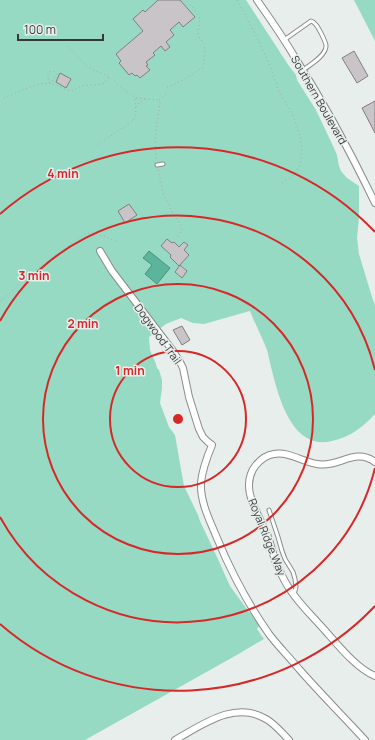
<svg xmlns="http://www.w3.org/2000/svg" width="375" height="740" font-family="Manrope,sans-serif">
  <rect width="100%" height="100%" fill="#e8eeec"/>
  <!-- green -->
  <g fill="#97dac4">
    <path d="M0,0H246L289,66L296,75L297,80L316,110L334,148L337,155L339,166L341,171L347,178L359,186V218L357,238L359,254L372,297L375,305V414C363,427 350,437 332,441C293,451 279,399 272,371C270,364 269,357 267,350C262,337 255,324 250,311L204,324L193,323L181,318L166,324L149,337L150,350L156,364L157,368L159,370L162,380V388L160,403L169,427L175,435L184,486L198,515L200,521L217,557L230,586L249,612L257,618L260,624L257,629L264,639L235,656L85,740H0Z"/>
    <path d="M354,0H375V41Z"/>
  </g>
  <!-- water -->
  <path fill="#5bb59a" stroke="#50907d" d="M149,251L170,268L157,284L145,274L152,265L143,258Z"/>
  <!-- building -->
  <g fill="#c9c4c7" stroke="#837e81">
    <path d="M158,0H180L195,17L183,27L179,22L170,30L174,35L166,42L170,47L165,51L161,46L153,53L155,55L146,62L148,65L146,66L150,70L140,78L137,75L135,76L132,73L129,75L119,63L121,61L116,54L143,31L133,19L143,10L145,12Z"/>
    <path d="M354,51L368,76L357,83L342,58Z"/>
    <path d="M60,73L71,79L66,88L56,82Z"/>
    <path d="M375,101V133L362,108Z"/>
    <path d="M129,204L137,215L125,223L118,211Z"/>
    <path d="M167,239L172,243L174,242L179,247L184,242L188,245L184,250L189,255L179,266L170,257L171,255L161,246Z"/>
    <path d="M180,265L187,271L182,278L175,272Z"/>
    <path d="M182,326L190,340L182,345L173,330Z"/>
  </g>
  <g fill="none" stroke-linecap="round" stroke-linejoin="round">
    <!-- lane casing -->
    <g stroke="#888d8b" stroke-width="5">
      <g id="lane">
        <path d="M284,40L311,21C317,23 318,28 321,33C323,37 325,41 326,45C327,55 310,65 303,70"/>
        <path d="M157,165L163,164"/>
        <path d="M269,510L278,537L282,551L285,559L293,572L295,579L296,587L294,595"/>
      </g>
    </g>
    <!-- street casing -->
    <g stroke="#888d8b" stroke-width="8">
      <g id="street">
        <path d="M257,0C270,19 283,37 294,56C324,103 351,153 375,203"/>
        <path d="M100,251L112,271L173,351L180,362L183,368L189,397L199,429L203,437L208,442L212,445C207,457 202,470 201,483C200,502 210,521 217,538C231,572 248,604 269,634C278,646 289,657 299,669C320,693 343,716 365,740"/>
        <path d="M375,462C355,447 339,468 317,464C303,462 288,451 274,454C267,455 261,459 256,465C239,486 257,512 266,532C272,544 272,557 279,569C282,576 286,584 291,591C299,603 310,614 320,625C335,641 355,668 375,676"/>
        <path d="M175,740C202,725 235,700 266,719C275,724 282,733 289,740"/>
      </g>
    </g>
    <!-- path -->
    <g stroke="#a5aaa8" stroke-width="1" stroke-dasharray="1 3" stroke-linecap="butt">
      <path d="M237,0C249,21 260,43 270,66C273,73 275,81 278,89C281,96 286,103 290,110C299,128 309,156 294,174C290,178 286,180 282,183"/>
      <path d="M67,45C75,53 83,64 93,70C99,73 105,73 110,78"/>
      <path d="M50,83C47,78 46,71 54,71L57,74L52,81V84"/>
      <path d="M167,87C178,84 192,74 202,68C205,64 206,49 204,44C202,40 198,37 198,33C198,26 202,22 198,15C195,9 190,5 186,0"/>
      <path d="M4,98C15,93 38,82 50,83C57,84 61,89 67,90C73,92 77,88 82,86C89,84 96,86 103,84L108,78H111L125,91L135,97V100L136,115L133,121L97,145"/>
      <path d="M136,98L145,99"/>
      <path d="M159,100L166,94"/>
      <path d="M136,107L139,103L145,99L157,100L160,102L155,140L156,161"/>
      <path d="M158,170L164,195L172,212L181,225L182,229L178,237"/>
      <path d="M0,301L14,290L26,276L49,261L80,237L86,234L93,233L98,234L118,242"/>
    </g>
    <!-- lane -->
    <use href="#lane" stroke="#fff" stroke-width="3"/>
    <!-- street -->
    <use href="#street" stroke="#fff" stroke-width="6"/>
  </g>
  <!-- distance rings -->
  <g fill="none" stroke="#d62828" stroke-width="2">
    <circle cx="178" cy="419" r="68"/>
    <circle cx="178" cy="419" r="135"/>
    <path d="M375 468A203 203 0 0 1 0 517M0 321A203 203 0 0 1 375 370"/>
    <path d="M375 606A271 271 0 0 1 0 624M0 214A271 271 0 0 1 375 232"/>
  </g>
  <g text-anchor="middle" stroke-width="3" stroke-linejoin="round" paint-order="stroke">
    <!-- street labels -->
    <g font-size="11" fill="#363938" stroke="#e8eeec">
      <text transform="translate(319 100) rotate(60)" y="4">Southern Boulevard</text>
      <text transform="translate(158 334) rotate(54)" y="4">Dogwood Trail</text>
      <text transform="translate(267 537) rotate(68)" y="4">Royal Ridge Way</text>
    </g>
  </g>
  <circle cx="178" cy="419" r="6" fill="#d62828" stroke="#e8eeec" stroke-width="2"/>
  <g font-size="12" text-anchor="middle" font-weight="bold" fill="#d62828" stroke="#e8eeec" stroke-width="3" stroke-linejoin="round" paint-order="stroke">
    <text x="63" y="178">4 min</text>
    <text x="34" y="280">3 min</text>
    <text x="83" y="328">2 min</text>
    <text x="130" y="375">1 min</text>
  </g>
  <!-- scale -->
  <path d="M18 34v6h85v-6" fill="none" stroke="#363938" stroke-width="2"/>
  <text x="24" y="34" font-size="12" fill="#363938" stroke="#e8eeec" stroke-width="3" paint-order="stroke">100 m</text>
</svg>
